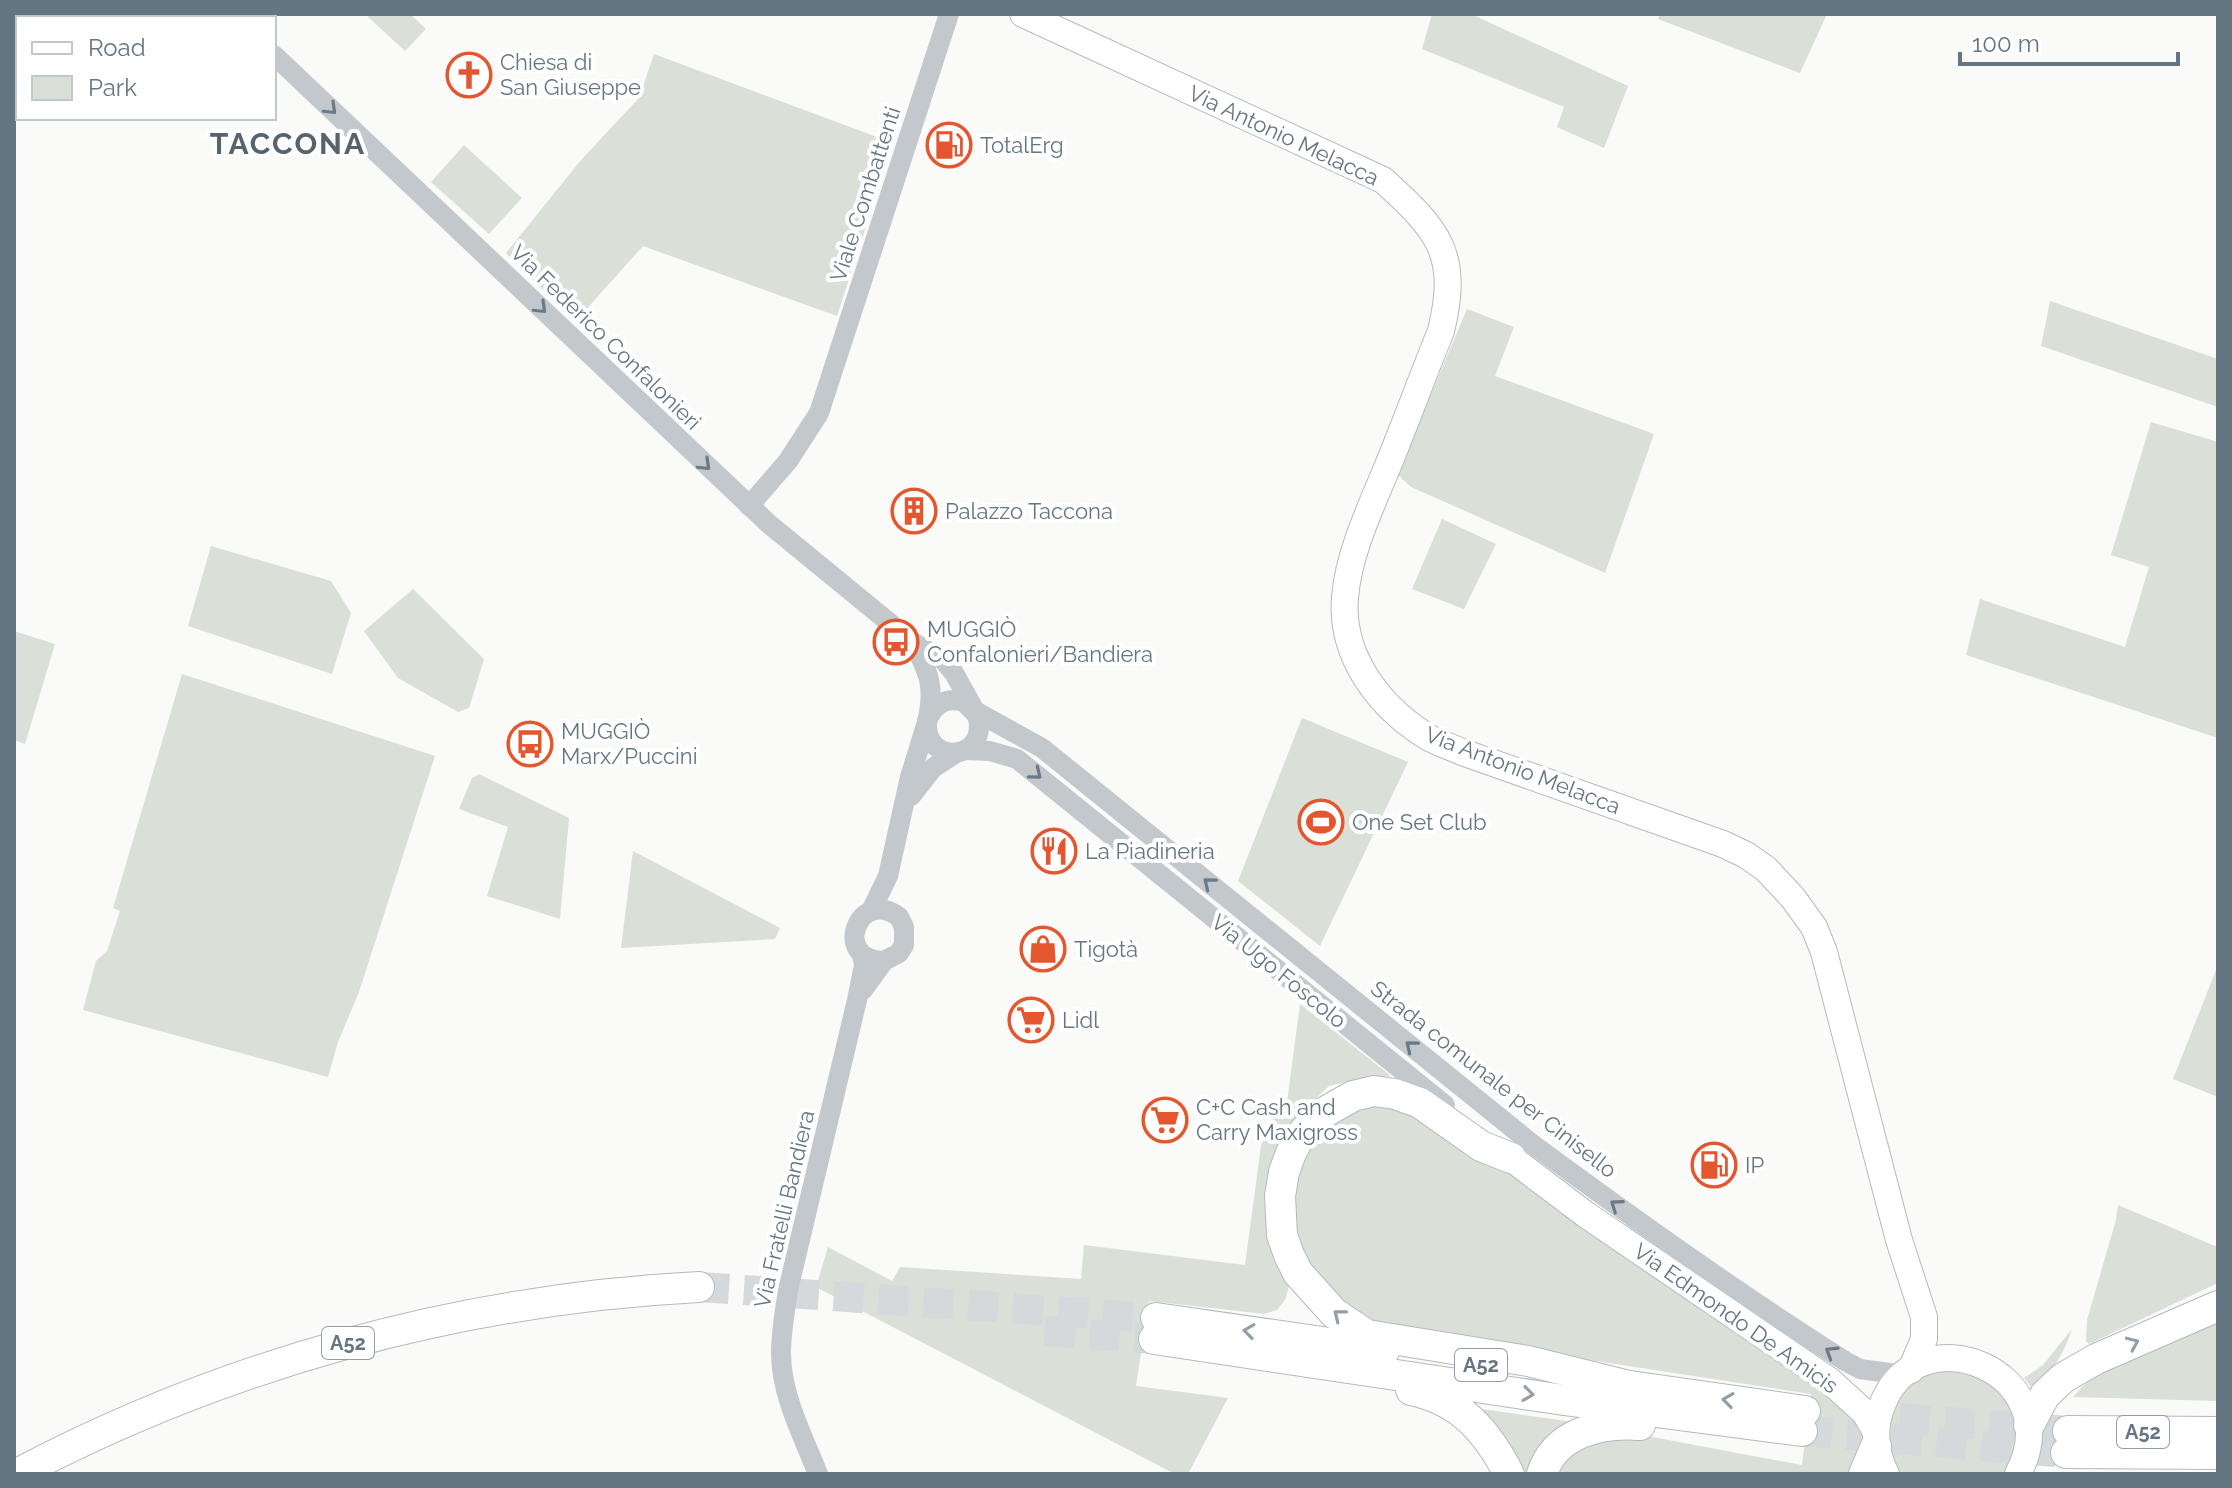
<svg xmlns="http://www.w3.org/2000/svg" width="2232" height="1488" font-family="Raleway,sans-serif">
  <rect width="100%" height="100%" fill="#fafaf8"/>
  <!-- green -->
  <g fill="#dadfd7">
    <path d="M370,14H410L426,29L405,51L368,17Z"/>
    <path d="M1432,14H1471L1628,86L1604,148L1557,127L1564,107L1422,49Z"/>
    <path d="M1660,14H1827L1800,73L1658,19Z"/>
    <path d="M654,54L893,143L837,316L643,246L575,322L506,253L581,160L639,98Z"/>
    <path d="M464,145L522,198L489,234L431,182Z"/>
    <path d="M2050,301L2218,359V407L2041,346Z"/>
    <path d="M1467,309L1514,327L1495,376L1654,434L1605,573L1411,487L1397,474Z"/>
    <path d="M2151,422L2218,442V738L1966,655L1980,599L2125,647L2149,567L2111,555Z"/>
    <path d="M1442,519L1496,544L1464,609L1412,589Z"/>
    <path d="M211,546L331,581L351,613L332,674L188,626Z"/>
    <path d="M413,589L484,659L469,708L458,712L398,678L364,631Z"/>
    <path d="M14,631L55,644L25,744L14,740Z"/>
    <path d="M182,674L435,756L359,992L338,1042L328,1077L83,1010L96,961L107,951L120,911L113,908Z"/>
    <path d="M1302,718L1408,762L1320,946L1238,881Z"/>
    <path d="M479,774L569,818L560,919L487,896L508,827L459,809L472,778Z"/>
    <path d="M633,851L780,928L775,939L621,948Z"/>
    <path d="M2216,970L2218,971V1097L2173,1079Z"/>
    <path d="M1300,1004L1391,1076L1360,1079L1329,1086L1297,1116L1280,1151L1281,1266L1289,1286L1285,1300L1277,1310L1264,1314L1149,1301L1136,1386L1228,1398L1188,1474H1175L816,1287L828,1247L892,1281L900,1267L1081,1279L1084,1245L1245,1265L1263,1131L1287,1102Z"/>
    <path d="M1382,1100L1437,1123L1848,1409C1863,1433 1865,1446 1858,1474H1558L1561,1467L1583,1446L1610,1434L1647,1436L1802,1465L1811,1394L1373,1327L1313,1279L1295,1240L1291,1205L1299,1162L1316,1131L1334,1117Z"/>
    <path d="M2118,1205L2215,1246L2218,1245V1283L2089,1344L2086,1341L2087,1320L2116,1220Z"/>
    <path d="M2218,1317V1401L2073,1397L2096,1372Z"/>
    <path d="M2072,1329C2064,1355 2052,1371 2034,1391L2024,1378L2043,1365Z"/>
    <path d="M1942,1366L1996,1380L2022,1426L2010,1474H1895L1883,1430L1908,1381Z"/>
    <path d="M1482,1409L1574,1422L1533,1474H1518L1477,1414Z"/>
  </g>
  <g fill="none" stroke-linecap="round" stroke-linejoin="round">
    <!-- highway-tunnel -->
    <g stroke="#d5d9db" stroke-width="30" stroke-dasharray="30 15" stroke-linecap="butt">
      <path d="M699,1287L1156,1318"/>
      <path d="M1045,1331L1154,1339"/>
      <path d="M1855,1415L2068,1431"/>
      <path d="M1802,1431L2066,1453"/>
    </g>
    <!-- major casing -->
    <g stroke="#b5babe" stroke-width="28">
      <g id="major">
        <path d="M1023,14L1383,180C1438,230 1460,253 1441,331C1423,375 1407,419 1389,463C1372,505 1349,551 1345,597C1340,654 1377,704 1423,734C1434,742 1449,746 1462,752L1723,844L1746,855L1766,869L1793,898L1814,927L1824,952L1899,1240L1924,1317V1339L1911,1370"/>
        <path d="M1511,1158L1585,1214L1830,1381L1865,1413L1876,1432"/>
        <path d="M1886,1474C1875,1453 1873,1431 1881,1408C1916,1308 2071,1373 2018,1474"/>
      </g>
    </g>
    <!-- highway casing -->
    <g stroke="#b4b9bd" stroke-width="32">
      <g id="highway">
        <path d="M1511,1158L1481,1146L1420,1103L1395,1094L1374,1091L1353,1096L1318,1116L1300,1136L1291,1153L1284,1172L1280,1196L1282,1235L1289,1255L1298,1273L1334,1313L1367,1335L1528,1361L1629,1386"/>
        <path d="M1156,1318L1384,1351"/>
        <path d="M1154,1339L1564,1400L1802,1431"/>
        <path d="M1609,1383L1805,1411"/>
        <path d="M1411,1390C1460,1400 1487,1431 1509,1474"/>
        <path d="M2029,1425L2045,1395L2063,1378L2096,1359L2218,1306"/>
        <path d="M2068,1431L2218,1432"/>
        <path d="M2066,1453L2218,1454"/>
        <path d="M17,1474C227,1363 462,1299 699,1287"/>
        <path d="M1542,1474C1555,1432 1602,1422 1640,1425"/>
        <path d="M1864,1474L1876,1446"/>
      </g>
    </g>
    <!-- minor -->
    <g stroke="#c3c8cc" stroke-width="20">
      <path d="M231,14L235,18"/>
      <path d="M274,55L769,524L913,642L943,660L954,673L974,709"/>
      <path d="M749,506L788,461L819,413L949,14"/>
      <path d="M913,642C928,672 935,684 928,718"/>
      <path d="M975,711L1042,748L1531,1143C1634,1219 1737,1293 1845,1361L1860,1369L1904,1375"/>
      <path d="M965,750L990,751L1017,759L1445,1105"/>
      <path d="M911,796L933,768L956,753"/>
      <path d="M871,911L888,876L910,777L928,719C935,703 947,697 964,702L977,715C991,760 924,768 927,721"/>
      <path d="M863,990L884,961L899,953L904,945V927L899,917C858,886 831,961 884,961"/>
      <path d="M818,1474C803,1436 781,1395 781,1353C781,1332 785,1311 788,1290L857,1000L864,965L862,954"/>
    </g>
    <!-- major -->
    <use href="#major" stroke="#fff" stroke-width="26"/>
    <!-- highway -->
    <use href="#highway" stroke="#fff" stroke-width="30"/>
  </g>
  <!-- one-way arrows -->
  <defs><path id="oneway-chevron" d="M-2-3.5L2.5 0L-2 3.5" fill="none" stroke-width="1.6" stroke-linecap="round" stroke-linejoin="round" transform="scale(2)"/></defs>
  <g stroke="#6a7a87">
    <use href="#oneway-chevron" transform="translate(331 109) rotate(44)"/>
    <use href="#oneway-chevron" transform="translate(541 308) rotate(44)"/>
    <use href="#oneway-chevron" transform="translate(705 465) rotate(44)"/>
    <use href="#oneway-chevron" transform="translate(1036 774) rotate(39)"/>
    <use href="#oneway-chevron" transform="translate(1209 883) rotate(-141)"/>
    <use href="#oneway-chevron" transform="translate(1411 1046) rotate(-141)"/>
    <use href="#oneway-chevron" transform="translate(1616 1205) rotate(-145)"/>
    <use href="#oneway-chevron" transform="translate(1831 1352) rotate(-148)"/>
  </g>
  <g stroke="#939fa8">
    <use href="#oneway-chevron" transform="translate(1339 1315) rotate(-142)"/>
    <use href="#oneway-chevron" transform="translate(1249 1331) rotate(-172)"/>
    <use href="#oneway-chevron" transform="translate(2133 1343) rotate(-24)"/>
    <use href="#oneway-chevron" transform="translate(1528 1394) rotate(8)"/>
    <use href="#oneway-chevron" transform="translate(1728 1400) rotate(-172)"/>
  </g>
  <!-- icons -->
  <defs>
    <g id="church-ring" transform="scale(2.3)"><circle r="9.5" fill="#fff" stroke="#e4572e" stroke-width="1.5"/><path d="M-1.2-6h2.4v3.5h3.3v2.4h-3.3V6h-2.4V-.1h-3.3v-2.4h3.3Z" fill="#e4572e"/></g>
    <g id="fuel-ring" transform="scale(2.3)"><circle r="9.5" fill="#fff" stroke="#e4572e" stroke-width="1.5"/><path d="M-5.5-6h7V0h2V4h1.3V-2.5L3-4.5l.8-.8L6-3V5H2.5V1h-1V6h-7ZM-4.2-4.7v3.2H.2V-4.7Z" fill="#e4572e"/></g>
    <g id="building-ring" transform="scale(2.3)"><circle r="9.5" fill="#fff" stroke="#e4572e" stroke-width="1.5"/><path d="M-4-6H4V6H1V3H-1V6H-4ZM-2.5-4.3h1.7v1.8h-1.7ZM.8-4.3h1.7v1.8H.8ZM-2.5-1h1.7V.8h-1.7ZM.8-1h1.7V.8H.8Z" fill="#e4572e"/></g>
    <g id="bus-ring" transform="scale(2.3)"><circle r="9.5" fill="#fff" stroke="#e4572e" stroke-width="1.5"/><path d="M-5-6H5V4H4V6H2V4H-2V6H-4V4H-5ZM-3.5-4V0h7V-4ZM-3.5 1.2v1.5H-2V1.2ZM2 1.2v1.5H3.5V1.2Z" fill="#e4572e"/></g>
    <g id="stadium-ring" transform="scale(2.3)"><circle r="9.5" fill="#fff" stroke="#e4572e" stroke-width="1.5"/><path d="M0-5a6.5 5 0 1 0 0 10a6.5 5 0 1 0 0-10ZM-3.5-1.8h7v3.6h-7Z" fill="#e4572e"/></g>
    <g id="restaurant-ring" transform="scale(2.3)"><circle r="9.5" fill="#fff" stroke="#e4572e" stroke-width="1.5"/><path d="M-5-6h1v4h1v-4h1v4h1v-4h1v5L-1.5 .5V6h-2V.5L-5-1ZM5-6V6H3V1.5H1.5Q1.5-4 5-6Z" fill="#e4572e"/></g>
    <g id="shop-ring" transform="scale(2.3)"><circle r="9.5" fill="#fff" stroke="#e4572e" stroke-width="1.5"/><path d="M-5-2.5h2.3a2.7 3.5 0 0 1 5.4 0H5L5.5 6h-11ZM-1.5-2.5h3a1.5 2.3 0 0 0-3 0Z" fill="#e4572e"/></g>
    <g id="supermarket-ring" transform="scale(2.3)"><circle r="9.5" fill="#fff" stroke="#e4572e" stroke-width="1.5"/><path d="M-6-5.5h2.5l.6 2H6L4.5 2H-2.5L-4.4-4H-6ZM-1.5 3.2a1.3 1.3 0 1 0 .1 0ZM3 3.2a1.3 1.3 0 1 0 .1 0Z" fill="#e4572e"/></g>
  </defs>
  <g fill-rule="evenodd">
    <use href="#church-ring" x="469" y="75"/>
    <use href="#fuel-ring" x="949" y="145"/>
    <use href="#building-ring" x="914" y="511"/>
    <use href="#bus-ring" x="896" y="642"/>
    <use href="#bus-ring" x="530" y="744"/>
    <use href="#stadium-ring" x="1321" y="822"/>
    <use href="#restaurant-ring" x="1054" y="851"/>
    <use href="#shop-ring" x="1043" y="949"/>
    <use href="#supermarket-ring" x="1031" y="1020"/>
    <use href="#supermarket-ring" x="1165" y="1120"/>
    <use href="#fuel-ring" x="1714" y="1165"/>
  </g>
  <g text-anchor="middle" stroke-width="8" stroke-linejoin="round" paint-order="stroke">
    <!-- shield labels -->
    <g fill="#fff" stroke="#939fa8" stroke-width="2">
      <rect x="322" y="1327" width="52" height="32" rx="6"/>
      <rect x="1455" y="1349" width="52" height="32" rx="6"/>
      <rect x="2117" y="1416" width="52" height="32" rx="6"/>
    </g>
    <g font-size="20" font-weight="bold" fill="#657683">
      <text x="348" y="1350">A52</text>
      <text x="1481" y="1372">A52</text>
      <text x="2143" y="1439">A52</text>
    </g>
    <!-- poi labels -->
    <g font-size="22" fill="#657683" stroke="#fff" text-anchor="start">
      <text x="500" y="70">Chiesa di<tspan x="500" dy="25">San Giuseppe</tspan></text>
      <text x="980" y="153">TotalErg</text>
      <text x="945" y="519">Palazzo Taccona</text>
      <text x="927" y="637">MUGGIÒ<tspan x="927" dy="25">Confalonieri/Bandiera</tspan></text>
      <text x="561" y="739">MUGGIÒ<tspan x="561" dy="25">Marx/Puccini</tspan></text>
      <text x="1352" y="830">One Set Club</text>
      <text x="1085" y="859">La Piadineria</text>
      <text x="1074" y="957">Tigotà</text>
      <text x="1062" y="1028">Lidl</text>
      <text x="1196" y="1115">C+C Cash and<tspan x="1196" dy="25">Carry Maxigross</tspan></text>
      <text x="1745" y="1173">IP</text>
    </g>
    <!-- street labels -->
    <g font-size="22" fill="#657683" stroke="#fff">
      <text transform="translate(1284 135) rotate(25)" y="8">Via Antonio Melacca</text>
      <text transform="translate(865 194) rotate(-72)" y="8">Viale Combattenti</text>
      <text transform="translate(606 337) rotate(44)" y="8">Via Federico Confalonieri</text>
      <text transform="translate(1523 770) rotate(21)" y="8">Via Antonio Melacca</text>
      <text transform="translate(1279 971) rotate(39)" y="8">Via Ugo Foscolo</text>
      <text transform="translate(1494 1079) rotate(38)" y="8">Strada comunale per Cinisello</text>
      <text transform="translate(784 1209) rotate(-77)" y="8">Via Fratelli Bandiera</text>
      <text transform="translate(1736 1318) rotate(35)" y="8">Via Edmondo De Amicis</text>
    </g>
    <!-- district labels -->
    <g font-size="30" font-weight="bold" letter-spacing="2" fill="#57646e" stroke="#fff">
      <text x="288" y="154">TACCONA</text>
    </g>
  </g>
  <!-- border -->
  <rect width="2232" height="1488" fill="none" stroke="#657683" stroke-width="32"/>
  <!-- legend -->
  <rect x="16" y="16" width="260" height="104" fill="#ffffff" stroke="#c1c8cd" stroke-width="2"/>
  <rect x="32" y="42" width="40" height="12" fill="#ffffff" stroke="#c1c8cd" stroke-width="2"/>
  <text x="88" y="56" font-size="24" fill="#657683">Road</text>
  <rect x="32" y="76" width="40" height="24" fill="#dadfd7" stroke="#c1c8cd" stroke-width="2"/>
  <text x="88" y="96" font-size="24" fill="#657683">Park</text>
  <!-- scale -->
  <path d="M1960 52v12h218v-12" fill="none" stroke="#657683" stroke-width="4"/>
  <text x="1972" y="52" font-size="24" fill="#657683" stroke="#ffffff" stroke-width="6" paint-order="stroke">100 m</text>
</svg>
